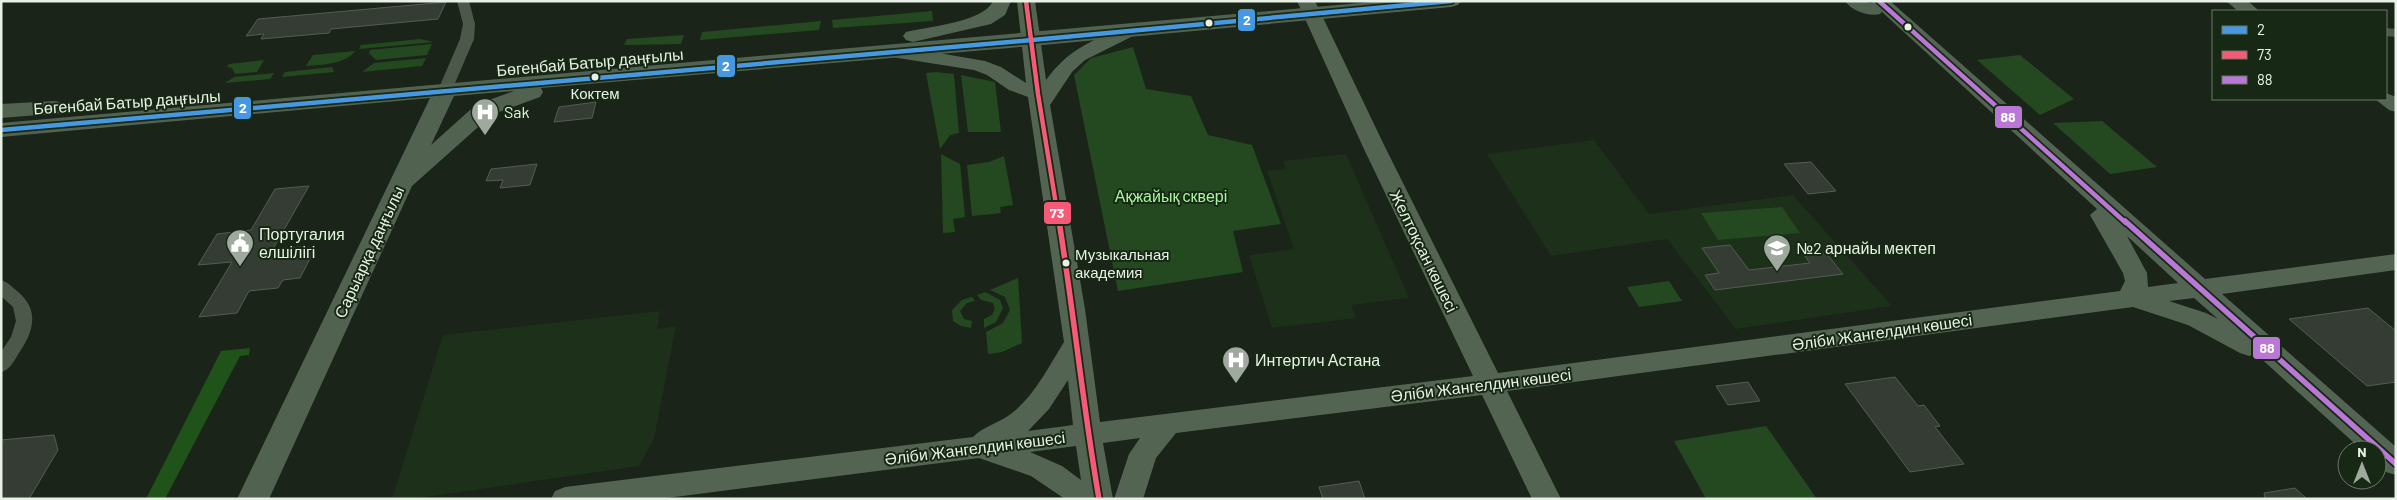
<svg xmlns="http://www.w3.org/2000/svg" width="2397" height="500" font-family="Barlow,sans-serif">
  <rect width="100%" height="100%" fill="#1a2419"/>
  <!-- built -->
  <g fill="#1c301a">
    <path d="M1594,140L1649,214L1793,195L1892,306L1736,329L1667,239L1551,256L1487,154Z"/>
    <path d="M1346,154L1409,298L1351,305L1356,318L1272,328L1249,255L1294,249L1267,171L1286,169L1283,161Z"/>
    <path d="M660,311L657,329L676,326L654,439L639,466L412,499H392L443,335Z"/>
  </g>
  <!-- green -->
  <g fill="#244920">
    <path d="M932,11L933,21L833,28L832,20Z"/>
    <path d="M821,21L819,30L700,40L702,32Z"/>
    <path d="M684,35L681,44L624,45L627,39Z"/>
    <path d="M420,39L434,42L359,49L361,45Z"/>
    <path d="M432,44L427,55L376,60L369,53L370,50Z"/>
    <path d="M1133,47L1146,89L1191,96L1208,135L1252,145L1281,224L1233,231L1243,272L1118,291L1074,75L1091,58Z"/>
    <path d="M355,51C346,64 321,65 306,66L313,55Z"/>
    <path d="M2020,55L2074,99L2040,115L1977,60Z"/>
    <path d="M426,58L422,66L362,72L374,63Z"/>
    <path d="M264,60L257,72L235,74L232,68L227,67L229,64Z"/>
    <path d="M332,67L334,72L282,77L285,72Z"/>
    <path d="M936,72L954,74L959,133L950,135L940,149L926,73Z"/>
    <path d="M274,73L270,79L225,83L234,77Z"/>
    <path d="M961,75L995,82L1001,132H968Z"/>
    <path d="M2102,121L2157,167L2110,174L2053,123Z"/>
    <path d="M941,154L960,164L965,217L953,219L955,232L943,233Z"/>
    <path d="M1004,156L1013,205L1000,207L1001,213L972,216L967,165L989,162Z"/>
    <path d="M1782,207L1800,233L1718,240L1701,213Z"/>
    <path d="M1018,278L1022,343L1002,352L988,354L986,332L1003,323L1010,310L1005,297L990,290Z"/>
    <path d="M1669,281L1682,301L1639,307L1627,287Z"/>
    <path d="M985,292L1000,300L1003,308L996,322L984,328V319L992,315L995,309L993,303L981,300L977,295Z"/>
    <path d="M972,297L975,301L967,303L960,311L964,319L972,321L971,328L961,326L953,321L952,310L962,300Z"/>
    <path d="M1766,426L1817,499H1706L1674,441Z"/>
  </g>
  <!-- forest -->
  <path fill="#1f531a" d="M250,348L249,355L240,356L165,499H146L221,351Z"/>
  <!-- building -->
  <g fill="#343c33" stroke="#545c53">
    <path d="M446,2L438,19L331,29L329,33L261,39L264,34L246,36L258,19Z"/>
    <path d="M596,102L592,118L554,122L559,107Z"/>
    <path d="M1811,162L1836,191L1808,194L1784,164Z"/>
    <path d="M537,164L530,185L500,188L503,180L486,181L491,169Z"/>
    <path d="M309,186L273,249L301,247L296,255L313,253L300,278L283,280L278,288L249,291L237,313L199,317L232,262L198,265L217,234L251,230L275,189Z"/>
    <path d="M1730,245L1749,270L1810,263L1804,255L1826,253L1843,274L1715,290L1705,275L1719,273L1702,248Z"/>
    <path d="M2368,308L2396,331V382L2367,386L2289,319Z"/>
    <path d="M1895,377L1918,406L1924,405L1940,426L1935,427L1964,464L1910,472L1845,384Z"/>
    <path d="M1748,382L1760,401L1728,405L1716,386Z"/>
    <path d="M54,435L58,450L29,499H1V440Z"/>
    <path d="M1359,481L1365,499H1323L1319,487Z"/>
    <path d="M2295,488L2307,499H2265L2264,493Z"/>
  </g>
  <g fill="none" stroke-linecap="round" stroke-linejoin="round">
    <!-- street -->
    <g fill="#4b584a" fill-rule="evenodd">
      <path d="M457,1H469L475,24L474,39L452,90L445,94L438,90L460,39L463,24Z"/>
      <path d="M2386,28L2396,29V37L2386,36Z"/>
      <path d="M1,280C8,282 12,287 17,291C40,310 34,331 19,353C14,361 10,370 1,372V352L11,337L16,321L13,307L1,296Z"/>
    </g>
    <!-- secondary -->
    <g fill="#546452" fill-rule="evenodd">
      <path d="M993,1H1011L1005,15L991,24L913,42L906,40L903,36L906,32C927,27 984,22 993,1Z"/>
      <path d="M1017,1H1035L1046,80C1068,50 1087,44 1119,28L1126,26L1133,28L1136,32L1133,36L1085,60L1072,72L1050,105L1085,309L1100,422L1473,376L1363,147L1297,1H1315L1385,147L1498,373L2120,291L2125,281L2123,273L2090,215L2097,209L1870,1H1890L2205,279L2396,254V270L2222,294L2396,447V475L2386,472L2377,464V450H2362L2256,354L2249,356L2240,353L2188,325L2133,307L1507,391L1561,499H1532L1482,395L1176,433L1156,458L1143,499H1114L1129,454L1140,438L1103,443L1113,499H1065L1031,476L979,458L659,499H551L555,491L565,487L973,437C982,427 1001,422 1012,413C1035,395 1049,366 1064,342L1028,97L1009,90L987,75L974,70L898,58L891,56L888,52L891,48L898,46L985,61L1001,67L1026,83ZM2127,236L2178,283L2148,287L2147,273ZM2194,298L2218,319L2206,313L2169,301ZM1068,380L1073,425L1028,431L1049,409ZM1076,446L1081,480L1062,466L1030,452Z"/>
      <path d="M2226,1H2248L2259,11H2238Z"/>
      <path d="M2386,93L2396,97V112L2389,110L2375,99H2386Z"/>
    </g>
    <!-- primary -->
    <g fill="#516250" fill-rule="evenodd">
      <path d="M1382,1H1461L1458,5L1451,7L1032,46L541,88L543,92L540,97L499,112L486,120L412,186L269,499H237L430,98L1,137V123ZM514,91L483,102L470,110L431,145L454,96Z"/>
      <path d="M1845,1C1858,1 1875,0 1883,10L1880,14C1869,17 1852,11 1845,1Z"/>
      <path d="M55,101L63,103L66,108L63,113L1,118V104Z"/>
    </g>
    <!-- bus-1 casing -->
    <g stroke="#172815" stroke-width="8">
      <path id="bus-1" d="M1,130L1032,40L1451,1"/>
    </g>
    <!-- bus-2-far1 casing -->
    <g stroke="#172815" stroke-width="8">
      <path id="bus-2-far1" d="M1026,1L1038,94L1059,223"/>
    </g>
    <!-- bus-2 casing -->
    <g stroke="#172815" stroke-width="9">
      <path id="bus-2" d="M1059,221C1074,314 1083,407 1099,499"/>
    </g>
    <!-- bus-3-far1 casing -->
    <g stroke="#172815" stroke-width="8">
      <path id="bus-3-far1" d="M1879,1L2126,223"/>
    </g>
    <!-- bus-3 casing -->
    <g stroke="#172815" stroke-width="9">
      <path id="bus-3" d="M2125,221L2396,464"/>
    </g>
    <!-- bus-1 -->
    <use href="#bus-1" stroke="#4699e1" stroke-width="4.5"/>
    <!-- bus-2-far1 -->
    <use href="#bus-2-far1" stroke="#f75a77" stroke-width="4.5"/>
    <!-- bus-2 -->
    <use href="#bus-2" stroke="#f75a77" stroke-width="5.5"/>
    <!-- bus-3-far1 -->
    <use href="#bus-3-far1" stroke="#ba77d6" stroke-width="4.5"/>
    <!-- bus-3 -->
    <use href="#bus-3" stroke="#ba77d6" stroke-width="5.5"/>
  </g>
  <!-- icons -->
  <defs>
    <g id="hospital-pin" transform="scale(1.4375)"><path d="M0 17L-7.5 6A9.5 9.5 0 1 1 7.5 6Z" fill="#9fa99e" stroke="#172815"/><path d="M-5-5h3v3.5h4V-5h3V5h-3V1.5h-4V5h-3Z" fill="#fff"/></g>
    <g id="civic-pin" transform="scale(1.4375)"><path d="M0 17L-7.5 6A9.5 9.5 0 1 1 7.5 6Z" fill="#9fa99e" stroke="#172815"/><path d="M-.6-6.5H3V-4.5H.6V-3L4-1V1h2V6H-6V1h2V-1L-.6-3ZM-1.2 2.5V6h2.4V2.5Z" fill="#fff"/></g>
    <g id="school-pin" transform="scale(1.4375)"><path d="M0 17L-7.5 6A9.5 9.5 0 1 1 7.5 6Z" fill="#9fa99e" stroke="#172815"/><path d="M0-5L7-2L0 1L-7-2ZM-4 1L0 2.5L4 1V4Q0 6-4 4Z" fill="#fff"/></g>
  </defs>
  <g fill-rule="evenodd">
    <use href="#hospital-pin" x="485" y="112"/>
    <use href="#civic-pin" x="240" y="243"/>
    <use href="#school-pin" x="1777" y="248"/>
    <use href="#hospital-pin" x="1236" y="360"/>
  </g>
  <!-- markers -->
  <g fill="#e7f1e5" stroke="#172815" stroke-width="2">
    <circle cx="1209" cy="23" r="4.5"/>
    <circle cx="1908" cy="27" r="4.5"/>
    <circle cx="595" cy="77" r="4.5"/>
    <circle cx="1066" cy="263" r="4.5"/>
  </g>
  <g text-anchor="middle" stroke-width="4" stroke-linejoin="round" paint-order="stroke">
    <!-- bus labels -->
    <g font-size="15" fill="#e7f1e5" stroke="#172815">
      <text x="595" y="99">Коктем</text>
      <text x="1075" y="260" text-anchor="start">Музыкальная<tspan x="1075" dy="18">академия</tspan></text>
    </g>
    <!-- street labels -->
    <g font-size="16" fill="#e7f1e5" stroke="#172815">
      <text transform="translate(590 62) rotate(-5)" y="6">Бөгенбай Батыр даңғылы</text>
      <text transform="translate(127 102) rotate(-4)" y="6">Бөгенбай Батыр даңғылы</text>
      <text transform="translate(1424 251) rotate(64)" y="6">Желтоқсан көшесі</text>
      <text transform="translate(369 252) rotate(-65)" y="6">Сарыарқа даңғылы</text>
      <text transform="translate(1882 332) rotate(-8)" y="6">Әліби Жангелдин көшесі</text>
      <text transform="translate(1481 385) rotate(-7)" y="6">Әліби Жангелдин көшесі</text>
      <text transform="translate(975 448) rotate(-7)" y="6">Әліби Жангелдин көшесі</text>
    </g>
    <!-- poi labels -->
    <g font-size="16" fill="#e7f1e5" stroke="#172815" text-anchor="start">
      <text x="504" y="118">Sak</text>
      <text x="259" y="240">Португалия<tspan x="259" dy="18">елшілігі</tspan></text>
      <text x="1796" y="254">№2 арнайы мектеп</text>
      <text x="1255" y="366">Интертич Астана</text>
    </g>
    <!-- park labels -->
    <g font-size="16" fill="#a6f69d" stroke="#172815">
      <text x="1171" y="202">Ақжайық сквері</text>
    </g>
  </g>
  <g stroke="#172815" stroke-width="2">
    <rect x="1237" y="8" width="19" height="24" rx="5" fill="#4699e1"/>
    <rect x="716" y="54" width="20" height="24" rx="5" fill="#4699e1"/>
    <rect x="233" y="96" width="19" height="24" rx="5" fill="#4699e1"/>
    <rect x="1994" y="105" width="29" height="24" rx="5" fill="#ba77d6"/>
    <rect x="1043" y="201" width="29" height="24" rx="5" fill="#f75a77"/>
    <rect x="2252" y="336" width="29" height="24" rx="5" fill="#ba77d6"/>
  </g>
  <g font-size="14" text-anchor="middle" font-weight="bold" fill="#fff">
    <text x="1247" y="25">2</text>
    <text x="726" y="71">2</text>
    <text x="243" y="113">2</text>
    <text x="2008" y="122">88</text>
    <text x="1057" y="218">73</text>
    <text x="2267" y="353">88</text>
  </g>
  <!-- border -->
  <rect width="2397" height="500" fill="none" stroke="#e7f1e5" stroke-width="5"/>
  <!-- legend -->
  <rect x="2212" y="10" width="175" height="90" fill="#172815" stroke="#6a7868"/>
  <rect x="2222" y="26" width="25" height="8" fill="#4699e1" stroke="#6a7868"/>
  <text x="2257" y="35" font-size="15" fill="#e7f1e5">2</text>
  <rect x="2222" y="51" width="25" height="8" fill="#f75a77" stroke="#6a7868"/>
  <text x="2257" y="60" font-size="15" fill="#e7f1e5">73</text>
  <rect x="2222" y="76" width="25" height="8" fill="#ba77d6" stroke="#6a7868"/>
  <text x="2257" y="85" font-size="15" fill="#e7f1e5">88</text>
  <!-- north arrow -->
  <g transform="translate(2362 465)"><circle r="24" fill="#172815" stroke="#6a7868"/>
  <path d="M0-4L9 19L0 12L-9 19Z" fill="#9fa99e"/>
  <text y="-8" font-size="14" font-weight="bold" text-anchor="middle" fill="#e7f1e5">N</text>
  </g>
</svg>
